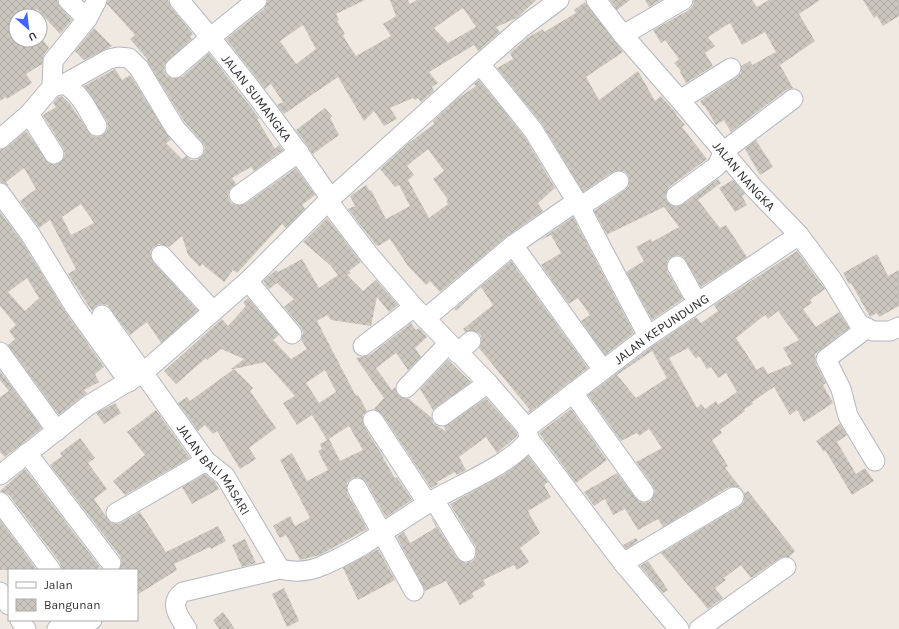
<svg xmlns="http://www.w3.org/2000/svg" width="899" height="629" font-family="Karla,sans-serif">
  <defs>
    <pattern id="building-cross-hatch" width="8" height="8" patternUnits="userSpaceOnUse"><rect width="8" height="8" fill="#cbc7bf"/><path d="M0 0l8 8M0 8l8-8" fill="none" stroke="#afaba4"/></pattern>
  </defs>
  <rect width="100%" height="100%" fill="#efe9e1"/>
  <!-- building -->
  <g fill="url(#building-cross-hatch)" fill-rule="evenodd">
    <path d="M0,0H57L60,7L72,20L60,34L37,9L28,16H16V40H22L25,46L32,42V40H40V36L49,48L44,54L42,64L26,74L32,83L7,99L6,97L0,101Z"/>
    <path d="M108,0H168L171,7L193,34L190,37L192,39L165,64L164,70L166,75L172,78L182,77L209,53L259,118L257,119L275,149L279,145L283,150L254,171L251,167L232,178L236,184L229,191L228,196L230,202L235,205L245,204L296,168L315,195L302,205L305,209L286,228L282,224L237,273L233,270L224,282L202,264L200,267L188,255L182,236L169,247L159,244L153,247L150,252L153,262L198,311L161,343L147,322L130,335L107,305L101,304L96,306L92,311L68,274L76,269L50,220L39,228L20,201L36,189L24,168L6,182L9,186L0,182V150L7,147L26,131L49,163L55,165L63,159L65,154L63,148L43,115L56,107L53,103L58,97L62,96L70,104L91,135L97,137L106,132L108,127L107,121L84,86L115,69L122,80L130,75L171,140L166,143L182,159L186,156L191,160H197L204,153L205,147L202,142L184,121L147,61L148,60L130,39L135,35L107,4ZM81,204L94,223L71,235L62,217Z"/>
    <path d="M268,0H365L336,14L339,20L337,21L345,34L343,36L356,56L391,36L383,24L396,16L390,0H408L410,4L417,0H536L517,18L496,27L500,32L478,51L474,45L429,72L438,83L432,87L434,91L421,102L418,98L415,100L413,98L390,108L397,119L384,126L374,111L364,121L338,77L284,114L277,105L283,102L271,84L265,89L226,39L264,9ZM463,8L476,27L448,43L434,28ZM303,25L316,49L296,64L280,41Z"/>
    <path d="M610,0H630L617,10Z"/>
    <path d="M645,0H661L649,7Z"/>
    <path d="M694,0H752L757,7L769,0H820L799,14L815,41L780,65L793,88L786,90L731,132L724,120L716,125L704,105L703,106L700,101L737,77L741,73V66L750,61L752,65L776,52L765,32L742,45L730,23L708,37L715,46L705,53L713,66L686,83L680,72L681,71L674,63L679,59L665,40L661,43L653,30L689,10L693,5Z"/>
    <path d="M863,0H899V16L883,26L877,16L874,18Z"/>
    <path d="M585,2L623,52L586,77L599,100L638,71L655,101L661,96L677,114L676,115L685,125L682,127L707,159L669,187L665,197L667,202L672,206L682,205L718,179L721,183L698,200L720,228L726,225L747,257L701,287L683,257L678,255L671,257L667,261V271L683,299L652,320L626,272L644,261L636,247L651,239L652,242L679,227L664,207L608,234V236L594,211L625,190L629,186L628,175L624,171L613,172L583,192L542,124L497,68L513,59L510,53L527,38L543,29L544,32L576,13L574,10Z"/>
    <path d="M94,28L112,46L84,60L75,51Z"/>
    <path d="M479,80L524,136L555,188L538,203L543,211L506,237L440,292L430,281L426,285L408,266L390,239L378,246L375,244L348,209L355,206L350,196L366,185L370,191L371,190L386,219L410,206L399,185L395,187L380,169L410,142L434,124L433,121L457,99L476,86L474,84ZM428,149L444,171L433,179L448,200L446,202L448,204L429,218L408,180L414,175L407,166Z"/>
    <path d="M325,108L332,116L330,118L339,135L313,154L296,130Z"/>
    <path d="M756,140L773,167L760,175L745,149Z"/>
    <path d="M733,180L745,194L742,196L747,205L735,212L719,188Z"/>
    <path d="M0,212L21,240L66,313L104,367L95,374L99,382L84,390L87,393L59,415L8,345L15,339L9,331L16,325L0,306ZM27,278L39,298L25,311L8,292Z"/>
    <path d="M573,217L634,333L605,355L581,321L590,315L578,298L569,304L541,265L561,253L551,235L539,241Z"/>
    <path d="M327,218L361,262L349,271L351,273L347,275L363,291L376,280L398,305L389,312L377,297L371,326L331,320L327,315L317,321L356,396L358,395L367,411L363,415L364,426L384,458H383L395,478L397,477L412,500L386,517L366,482L358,477L352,478L347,483V493L367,529L320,555L300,560L286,535L280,538L273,526L290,516L295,526L310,518L280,460L292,453L307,481L328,470L318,451L322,449L320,444L329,439L340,461L363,450L349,426L327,440L312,415L297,425L283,403L295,396L265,362L234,369L253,388L250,391L276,428L249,448L256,459L240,469L217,431L213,434L205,425L198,431L178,403L187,397L190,401L234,369H231L244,359L221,349L207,360L206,358L176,384L164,371L222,319L228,326L246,306L243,302L248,298L279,335L273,340L291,359L307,349L301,340L303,333L301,327L284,307L294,299L277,283L269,289L263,281L276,270L278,272L302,259L319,288L338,275L330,265L303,242ZM325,370L336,392L319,403L306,383Z"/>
    <path d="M797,251L825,289L810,300L812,303L803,309L816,327L839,312L849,328L815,354L816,364L826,383L823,385L833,403L804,422L797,410L790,415L774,387L752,402L753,404L744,409L745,411L720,430L722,433L712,440L728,466L725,468L745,493L748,491L795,551L789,557L780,558L751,578L741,565L724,578L726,580L715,588L723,598L708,609L661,553L740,506L744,502V492L739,487H729L663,527L658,519L638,530L625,509L613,515L605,499L594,506L584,492L617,473L639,502L645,503L651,501L655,491L653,486L636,462L662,448L649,429L639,436L637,433L621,441L588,395L654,345L696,317L701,323L718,311L714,305ZM778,311L799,340L783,348L792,364L768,374L763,366L757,370L736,338L765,315L768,319ZM688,348L696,359L699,356L707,369L711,367L718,378L726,373L737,392L718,405L716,401L705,409L701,404L697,408L669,358ZM652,351L667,378L636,398L617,375Z"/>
    <path d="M877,254L888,276L899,270V306L879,317L877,313L870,317L851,283L849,284L843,273Z"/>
    <path d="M511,261L588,368L529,413L527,412L530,410L479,348L482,339L480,334L474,331L465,332L463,329L493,305L481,287L456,311L454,309Z"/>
    <path d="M411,323L416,330L419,328L427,337L415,348L421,357L408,370L396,353L376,368L392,390L395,387L399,396L409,399L432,418L433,423L447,432L444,427L486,398L517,433V436L497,453L486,437L459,457L466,470L457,475L455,472L437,482L438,484L431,488L382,414L374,409L384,398L356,358L370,355Z"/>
    <path d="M448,360L471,382L433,410L420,389Z"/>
    <path d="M0,371L42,428L5,457L0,452V397L9,391L0,380Z"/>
    <path d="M115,403L121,413L104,424L96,413Z"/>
    <path d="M571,409L607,460L576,483L539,433Z"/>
    <path d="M156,410L190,458L125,495L113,481L145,455L127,432Z"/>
    <path d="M840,424L847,435L837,442L856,474L865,468L874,481L852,495L825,450L824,452L816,441Z"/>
    <path d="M80,438L95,458L88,463L107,489L94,499L110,522L116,524L121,523L140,512L166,552L218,526L226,541L211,549L210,547L174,564L177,570L137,595V570H119L122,562L120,556L50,465L62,456L60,453Z"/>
    <path d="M528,456L548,482L544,485L551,497L528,511L540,533L520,548L529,562L517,570L514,565L483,580L486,585L472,593L474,597L460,605L446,581L425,591L397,537L404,532L410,543L432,530L436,527L430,515L457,558L466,563L471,562L476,557V547L450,504L505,474Z"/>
    <path d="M25,469L100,567L96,570H62L60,563L9,495L0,491Z"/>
    <path d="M205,474L215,482L219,489L192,504L182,487Z"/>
    <path d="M0,520L37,570H0Z"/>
    <path d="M636,538L638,541L626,549L623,545Z"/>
    <path d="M245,539L256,563L242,567L232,545Z"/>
    <path d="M378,549L395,580L358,600L343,568Z"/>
    <path d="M648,561L668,590L663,593L640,566Z"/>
    <path d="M284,588L299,621L287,627L272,594Z"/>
    <path d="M223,612L235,629H219L213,620Z"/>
  </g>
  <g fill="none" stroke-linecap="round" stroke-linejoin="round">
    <!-- minor casing -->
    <g stroke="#b4b7c1" stroke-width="21">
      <g id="minor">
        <path d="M68,0L87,19"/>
        <path id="s1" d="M179,0C233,63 284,130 331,199"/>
        <path id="s2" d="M596,0L623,35L680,100L753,187L799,235L831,278L859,324L873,331H890L899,327"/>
        <path d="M623,35L683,0"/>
        <path d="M480,64L533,130L580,207L648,336"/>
        <path d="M175,68L211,37L257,0"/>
        <path d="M64,84C79,91 89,112 97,126"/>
        <path d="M52,87L64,84L109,59L118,57L129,58L139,68L175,128L194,149"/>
        <path d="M680,100L731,68"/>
        <path d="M29,114L54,154"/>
        <path d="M0,139L29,114L52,87L53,61L87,19L97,0"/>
        <path d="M0,193L30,234L75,307L129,382"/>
        <path d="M239,195L299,152"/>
        <path d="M676,196L717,166L724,151L793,99"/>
        <path d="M580,207L619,181"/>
        <path d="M513,245L577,201"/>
        <path d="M161,255L213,311"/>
        <path d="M677,266L697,302"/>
        <path d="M248,281L292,334"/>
        <path id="s3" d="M102,315L206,461L225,476L280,569"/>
        <path d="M425,319L513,245L603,370"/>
        <path d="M867,328L826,359L841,389L848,416L875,461"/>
        <path d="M363,346L414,307"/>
        <path d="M0,352L57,431"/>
        <path d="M457,353L471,341"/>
        <path d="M406,388L448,344"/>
        <path d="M573,393L644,492"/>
        <path d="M442,416L488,383"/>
        <path d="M373,420L428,504"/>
        <path id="s4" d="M527,428L648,336L799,235"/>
        <path d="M529,439L623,563L679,629"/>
        <path d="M27,453L111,563"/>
        <path d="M0,475L89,405L144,372L248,281L328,201L480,64L520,29L559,0"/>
        <path d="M357,488L414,591"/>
        <path d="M434,500L466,552"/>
        <path d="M0,502L51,570"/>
        <path d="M116,513L206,461"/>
        <path d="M623,563L734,497"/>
        <path d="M0,592L9,605"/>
        <path d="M20,620L26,629"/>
        <path d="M57,629L92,620"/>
        <path d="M187,629C179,617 168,603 183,592L280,569C296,573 309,572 324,565C364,548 398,521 435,499C461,484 513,463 529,439L527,428L488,383L414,307L370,256L328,201"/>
        <path d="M699,629L786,567"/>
      </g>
    </g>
    <!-- minor -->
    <use href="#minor" stroke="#fff" stroke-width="19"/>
  </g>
  <g text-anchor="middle" stroke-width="4" stroke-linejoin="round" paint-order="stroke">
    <!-- street labels -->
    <g font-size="13" fill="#2e2e2e" stroke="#fff">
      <text dy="5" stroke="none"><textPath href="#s1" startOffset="125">JALAN SUMANGKA</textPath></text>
      <text dy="5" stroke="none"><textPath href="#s2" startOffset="230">JALAN NANGKA</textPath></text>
      <text dy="5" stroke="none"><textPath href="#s4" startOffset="167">JALAN KEPUNDUNG</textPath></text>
      <text dy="5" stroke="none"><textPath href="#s3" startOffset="191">JALAN BALI MASARI</textPath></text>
    </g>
  </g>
  <!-- legend -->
  <rect x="8" y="569" width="130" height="52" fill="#ffffff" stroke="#ababab"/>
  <rect x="16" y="582" width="20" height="6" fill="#ffffff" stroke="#ababab"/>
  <text x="44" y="589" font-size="12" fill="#2e2e2e">Jalan</text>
  <rect x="16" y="599" width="20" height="12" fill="url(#building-cross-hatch)" stroke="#ababab"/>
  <text x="44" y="609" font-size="12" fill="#2e2e2e">Bangunan</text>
  <!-- north arrow -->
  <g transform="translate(28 28) rotate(152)"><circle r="19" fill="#ffffff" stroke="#ababab"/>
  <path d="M0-3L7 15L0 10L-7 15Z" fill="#4264fb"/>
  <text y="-6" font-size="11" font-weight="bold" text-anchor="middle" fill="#2e2e2e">U</text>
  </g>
</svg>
